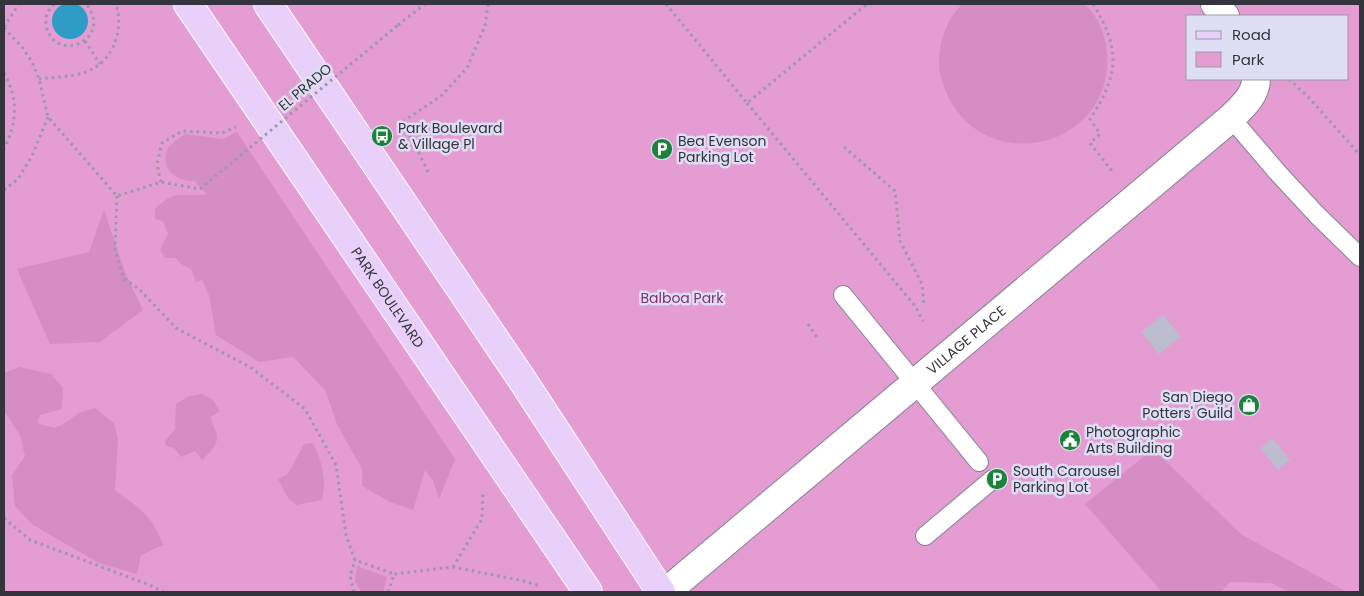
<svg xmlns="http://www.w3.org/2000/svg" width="1364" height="596" font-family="Poppins,sans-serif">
  <rect width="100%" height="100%" fill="#dedff4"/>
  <!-- green -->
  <path fill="#e59cd2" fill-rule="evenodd" d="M4,4H1360V592H4ZM1188,16H1348V79H1188Z"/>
  <!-- forest -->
  <g fill="#d68dc3">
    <path d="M962,4H1085C1099,18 1106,36 1107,55C1113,153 973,181 942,81C934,55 943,23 962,4Z"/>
    <path d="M237,132L455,459L439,499L433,480L425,470L413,510L390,502L362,486V469L337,424L325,390L293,357L259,362L216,335L209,295L202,280L196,282L191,269L181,264L176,258H165L160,250L168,234L163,221L155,219V209C177,187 180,199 206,194L195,181C180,182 161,171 166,153C168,145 178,139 185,134L223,139Z"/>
    <path d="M104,210L125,272L143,310L100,342L50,344L17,269L89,252Z"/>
    <path d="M19,367L51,374L63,388L62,409L40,415L37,423L54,428L62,425L79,413L95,408L114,423L118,440L115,490C140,509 151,514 163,545L141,555L137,574L99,563L33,525L15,506L12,475L25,456L20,435L4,411V373Z"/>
    <path d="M202,394L213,400L220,411L211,417C211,423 214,426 216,432C220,445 210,452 202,460L195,451L181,457L174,448L166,446L165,441L175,429L176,404L189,396Z"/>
    <path d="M313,443C322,461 327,480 322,500L296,505L288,498L278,479L288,474L304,444Z"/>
    <path d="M1153,449L1242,535L1347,592H1289L1271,583L1230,582L1221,592H1162L1085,504Z"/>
    <path d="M357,566L387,577L383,592H362L355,582Z"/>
  </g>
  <!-- water -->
  <circle fill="#2f9cc6" cx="70" cy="21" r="18"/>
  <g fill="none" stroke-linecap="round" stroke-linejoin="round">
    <!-- street-tunnel -->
    <g stroke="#bcbdcf" stroke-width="28" stroke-dasharray="28 14" stroke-linecap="butt">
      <path d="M1150,343L1178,321"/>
      <path d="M1269,459L1281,449"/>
    </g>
    <!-- lane casing -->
    <g stroke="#818295" stroke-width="20">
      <g id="lane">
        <path d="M1231,118L1279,174L1317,215L1360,257"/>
        <path d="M843,295L979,462"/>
        <path d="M925,536L993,479"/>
      </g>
    </g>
    <!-- street casing -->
    <g stroke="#818295" stroke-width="30">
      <g id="street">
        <path d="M1215,4L1225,16"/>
        <path id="s1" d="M666,592L1231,118C1242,107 1256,95 1256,79"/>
      </g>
    </g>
    <!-- primary casing -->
    <g stroke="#fff" stroke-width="30">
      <g id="primary">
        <path id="s2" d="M188,4L588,592"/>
        <path d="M268,4L521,378L661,592"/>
      </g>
    </g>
    <!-- path -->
    <g stroke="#9999a9" stroke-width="3" stroke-dasharray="2.5 4" stroke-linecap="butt">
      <path d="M54,4C47,11 44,19 47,29C58,64 114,38 86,4"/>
      <path d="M666,4L747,103L867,4"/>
      <path d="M1093,4C1121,49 1119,75 1090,119L1100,134L1090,143L1112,171"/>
      <path d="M398,25L425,4"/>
      <path d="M4,27L19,4"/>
      <path d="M4,28L22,47L32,62L39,79L48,117L117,196L161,182L200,189"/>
      <path d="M85,41L100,64"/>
      <path d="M4,73C19,100 17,122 4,149"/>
      <path d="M39,79C54,77 72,77 86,72C114,61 124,30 116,4"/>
      <path d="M1289,79L1310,99L1360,155"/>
      <path d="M747,103L915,306L923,321"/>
      <path d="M844,147L895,191L900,241L922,284L924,306"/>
      <path d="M428,172L412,139L401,123L441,96L467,68L485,26L488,4"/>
      <path d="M161,182L157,164L162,143L182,131L222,133L236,127"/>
      <path d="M4,190L18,179L32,156L48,117"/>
      <path d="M117,196L115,251L124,279L139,289L176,328L250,367L305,409L336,465L346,535L355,560L394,574"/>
      <path d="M808,324L818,339"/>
      <path d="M4,518L30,540L147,584L164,592"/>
      <path d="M453,567L482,519L483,492"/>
      <path d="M354,592L350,576L355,560"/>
      <path d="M388,592L394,574L453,567L524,581L540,586"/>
    </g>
    <!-- lane -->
    <use href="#lane" stroke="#fff" stroke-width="18"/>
    <!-- street -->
    <use href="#street" stroke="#fff" stroke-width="28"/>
    <!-- primary -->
    <use href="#primary" stroke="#e8d0fa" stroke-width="28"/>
    <!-- path-bridge -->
    <path stroke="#9999a9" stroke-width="3" stroke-dasharray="2.5 4" stroke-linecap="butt" d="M200,189L398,25"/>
  </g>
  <!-- icons -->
  <defs>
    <g id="bus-disc" transform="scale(1.125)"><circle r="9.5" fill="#188339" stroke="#dedff4"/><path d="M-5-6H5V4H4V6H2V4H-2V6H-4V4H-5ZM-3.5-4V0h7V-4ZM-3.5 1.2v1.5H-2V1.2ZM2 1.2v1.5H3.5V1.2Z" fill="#fff"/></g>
    <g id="parking-disc" transform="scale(1.125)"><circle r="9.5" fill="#188339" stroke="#dedff4"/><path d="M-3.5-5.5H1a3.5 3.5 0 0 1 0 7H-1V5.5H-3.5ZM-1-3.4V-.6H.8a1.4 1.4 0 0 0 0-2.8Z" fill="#fff"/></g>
    <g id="shop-disc" transform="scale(1.125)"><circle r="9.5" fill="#188339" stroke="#dedff4"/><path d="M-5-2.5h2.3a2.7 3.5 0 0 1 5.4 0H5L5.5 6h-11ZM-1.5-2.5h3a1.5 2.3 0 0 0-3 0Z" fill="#fff"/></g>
    <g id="civic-disc" transform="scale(1.125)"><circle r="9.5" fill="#188339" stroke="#dedff4"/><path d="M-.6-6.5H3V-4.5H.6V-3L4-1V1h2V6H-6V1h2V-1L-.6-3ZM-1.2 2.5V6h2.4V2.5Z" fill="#fff"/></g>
  </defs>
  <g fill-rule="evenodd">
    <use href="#bus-disc" x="382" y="136"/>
    <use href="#parking-disc" x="662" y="149"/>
    <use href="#shop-disc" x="1249" y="405"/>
    <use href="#civic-disc" x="1070" y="440"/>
    <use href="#parking-disc" x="997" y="479"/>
  </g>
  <g text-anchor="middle" stroke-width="5" stroke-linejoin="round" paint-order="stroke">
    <!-- street labels -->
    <g font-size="14" fill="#34343c" stroke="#dedff4">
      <text transform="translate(305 87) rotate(-40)" y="5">EL PRADO</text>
      <text dy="5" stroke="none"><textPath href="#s2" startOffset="355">PARK BOULEVARD</textPath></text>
      <text dy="5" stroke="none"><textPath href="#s1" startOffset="392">VILLAGE PLACE</textPath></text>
    </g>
    <!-- poi labels -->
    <g font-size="14" fill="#34343c" stroke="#dedff4" text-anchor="start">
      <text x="398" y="133">Park Boulevard<tspan x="398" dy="16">&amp; Village Pl</tspan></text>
      <text x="678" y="146">Bea Evenson<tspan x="678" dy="16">Parking Lot</tspan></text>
      <text x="1233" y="402" text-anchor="end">San Diego<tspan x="1233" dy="16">Potters' Guild</tspan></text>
      <text x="1086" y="437">Photographic<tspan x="1086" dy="16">Arts Building</tspan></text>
      <text x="1013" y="476">South Carousel<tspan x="1013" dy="16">Parking Lot</tspan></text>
    </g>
    <!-- park labels -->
    <g font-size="14" fill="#863074" stroke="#dedff4">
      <text x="682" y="303">Balboa Park</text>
    </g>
  </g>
  <!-- border -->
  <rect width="1364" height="596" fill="none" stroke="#34343c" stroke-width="10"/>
  <!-- legend -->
  <rect x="1186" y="15" width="162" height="65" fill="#dedff4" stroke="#9a9baa"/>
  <rect x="1196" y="31" width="25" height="8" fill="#e8d0fa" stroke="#9a9baa"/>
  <text x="1232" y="40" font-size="15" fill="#34343c">Road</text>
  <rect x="1196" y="52" width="25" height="15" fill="#e59cd2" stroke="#9a9baa"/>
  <text x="1232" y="65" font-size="15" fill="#34343c">Park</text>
</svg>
